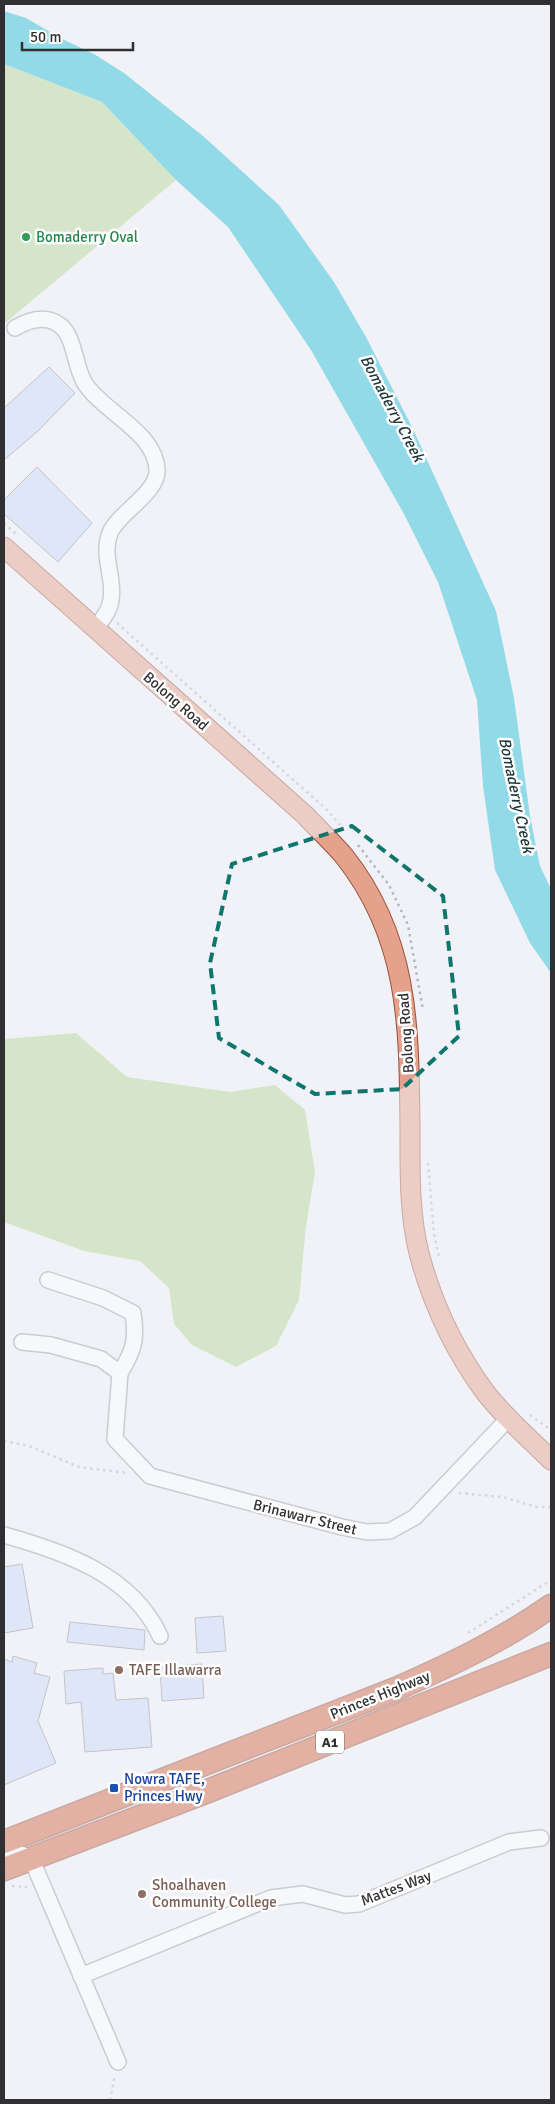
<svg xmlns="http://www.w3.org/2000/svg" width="555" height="2104" font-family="Signika,sans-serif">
  <rect width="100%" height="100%" fill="#f0f2f8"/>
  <!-- green -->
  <g fill="#b4d691">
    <path d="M4,64L102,102L176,180L4,324Z"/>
    <path d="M76,1033L127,1077L230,1092L275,1085L305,1110L315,1172L306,1226L299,1300L276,1346L236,1367L192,1345L174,1324L169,1288L140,1261L84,1251L4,1222V1039Z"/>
  </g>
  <!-- water -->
  <path fill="#1fbdd5" d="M4,11L26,18L62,39L94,54L124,73L203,136L279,205L334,282L366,337L412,427L496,611L514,698L530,816L540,866L551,889V973L530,943L495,870L483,786L477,700L438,582L404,514L311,350L228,227L176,180L102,102L4,64Z"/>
  <!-- building -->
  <g fill="#c9d7f8" stroke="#8a8c91">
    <path d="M49,367L75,393L38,431L4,460V408Z"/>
    <path d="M37,467L92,523L58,562L4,514V500Z"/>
    <path d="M22,1564L33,1628L4,1633V1567Z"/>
    <path d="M223,1616L226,1651L197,1653L195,1618Z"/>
    <path d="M70,1622L145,1630L144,1650L67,1642Z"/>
    <path d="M13,1656L37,1663L34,1673L50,1677L38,1721L56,1763L4,1785V1659L12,1662Z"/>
    <path d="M202,1664L204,1698L162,1701L160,1667Z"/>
    <path d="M103,1668V1674L113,1673L116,1700L148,1698L152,1747L85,1752L81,1702L66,1704L64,1671Z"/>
  </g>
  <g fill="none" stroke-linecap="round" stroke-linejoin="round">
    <!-- minor casing -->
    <g stroke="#9c9ea3" stroke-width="18">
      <g id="minor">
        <path d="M15,328C27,321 44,315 58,324C76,335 74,369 86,385C105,413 156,433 157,470C158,493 118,513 110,533C101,555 115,578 111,600C110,611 101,621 95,629"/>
        <path d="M48,1280L103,1298L133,1313C137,1340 134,1350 120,1373"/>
        <path d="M22,1342L51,1345L101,1359L120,1373L115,1439L150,1476L342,1527L367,1532L390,1531L415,1517L508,1419"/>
        <path d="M4,1535C65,1552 132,1575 160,1636"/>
        <path d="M4,1856L21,1854L31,1858L118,2062"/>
        <path d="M81,1976L271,1898L303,1894L345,1905L359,1904L509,1842L541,1838"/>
      </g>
    </g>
    <!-- major casing -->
    <g stroke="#99503a" stroke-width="21">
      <path id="major" d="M4,547L305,815C318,829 332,842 344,856C410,939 409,1029 410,1129C410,1170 409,1213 419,1253C432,1303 455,1351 485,1392C504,1417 529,1438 551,1460"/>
    </g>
    <!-- highway casing -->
    <g stroke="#99503a" stroke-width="25">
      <g id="highway">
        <path d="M4,1842L396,1689C450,1665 503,1640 551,1606"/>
        <path d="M4,1869L208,1791L551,1654"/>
      </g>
    </g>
    <!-- path -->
    <g stroke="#b6b7bc" stroke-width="2.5" stroke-dasharray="2.5 4" stroke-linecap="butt">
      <path d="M4,523L16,534"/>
      <path d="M117,623L326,809L343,828"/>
      <path d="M358,845L389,885L408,925L423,1010"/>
      <path d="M428,1163L434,1234L439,1257"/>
      <path d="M530,1415L551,1430"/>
      <path d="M4,1441L29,1446L79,1467L127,1473"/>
      <path d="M459,1493L503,1497L536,1507H551"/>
      <path d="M468,1633L551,1580"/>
      <path d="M12,1886L27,1887"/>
      <path d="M110,2100L115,2075"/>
    </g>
    <!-- minor -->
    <use href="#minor" stroke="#fff" stroke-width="15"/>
    <!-- major -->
    <use href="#major" stroke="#e4a18b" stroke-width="19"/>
    <!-- highway -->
    <use href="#highway" stroke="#d2623e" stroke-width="22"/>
  </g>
  <!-- marked area -->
  <path d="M0 0H555V2104H0ZM352,826L443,896L459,1036L402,1089L315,1094L219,1038L210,963L232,864Z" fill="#f0f2f8" fill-opacity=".55" fill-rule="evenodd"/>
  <path fill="none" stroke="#0f766e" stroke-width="4" stroke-dasharray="10 6" stroke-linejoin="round" d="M352,826L443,896L459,1036L402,1089L315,1094L219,1038L210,963L232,864Z"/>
  <!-- markers -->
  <circle fill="#2e9e5b" stroke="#fff" stroke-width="2" cx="26" cy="237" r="5"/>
  <g fill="#8d6e63" stroke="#fff" stroke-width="2">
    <circle cx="119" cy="1670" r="5"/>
    <circle cx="142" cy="1894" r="5"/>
  </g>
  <rect fill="#1a4fb4" stroke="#fff" stroke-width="2" x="109" y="1783" width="10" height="10" rx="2.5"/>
  <g text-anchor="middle" stroke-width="5" stroke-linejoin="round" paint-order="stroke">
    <!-- shield labels -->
    <rect fill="#fff" stroke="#6e6e70" stroke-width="1" x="316" y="1730.5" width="28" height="23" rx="4"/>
    <g font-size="14" font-weight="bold" fill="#303032">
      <text x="330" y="1747">A1</text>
    </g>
    <!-- leisure labels -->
    <g font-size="15" fill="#27864d" stroke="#fff" text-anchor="start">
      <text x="36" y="242">Bomaderry Oval</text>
    </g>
    <!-- street labels -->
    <g font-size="15" fill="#303032" stroke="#fff">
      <text transform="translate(176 701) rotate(41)" y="5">Bolong Road</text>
      <text transform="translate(406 1033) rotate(-94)" y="5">Bolong Road</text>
      <text transform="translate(305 1517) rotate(14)" y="5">Brinawarr Street</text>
      <text transform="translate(380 1695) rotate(-22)" y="5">Princes Highway</text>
      <text transform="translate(396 1888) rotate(-21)" y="5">Mattes Way</text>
    </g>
    <!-- education labels -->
    <g font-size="15" fill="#785e54" stroke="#fff" text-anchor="start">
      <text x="129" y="1675">TAFE Illawarra</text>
      <text x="152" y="1890">Shoalhaven<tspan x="152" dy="17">Community College</tspan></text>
    </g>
    <!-- transit labels -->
    <g font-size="15" fill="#164399" stroke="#fff" text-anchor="start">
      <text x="124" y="1784">Nowra TAFE,<tspan x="124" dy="17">Princes Hwy</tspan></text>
    </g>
    <!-- water labels -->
    <g font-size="16" font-style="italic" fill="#1e363a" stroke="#fff">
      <text transform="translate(393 408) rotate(62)" y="6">Bomaderry Creek</text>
      <text transform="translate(517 795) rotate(78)" y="6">Bomaderry Creek</text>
    </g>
  </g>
  <!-- border -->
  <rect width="555" height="2104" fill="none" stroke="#303032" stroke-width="10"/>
  <!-- scale -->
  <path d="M22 42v8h111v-8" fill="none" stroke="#303032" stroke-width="2.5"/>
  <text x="30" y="42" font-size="15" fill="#303032" stroke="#ffffff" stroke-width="4" paint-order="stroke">50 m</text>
</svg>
